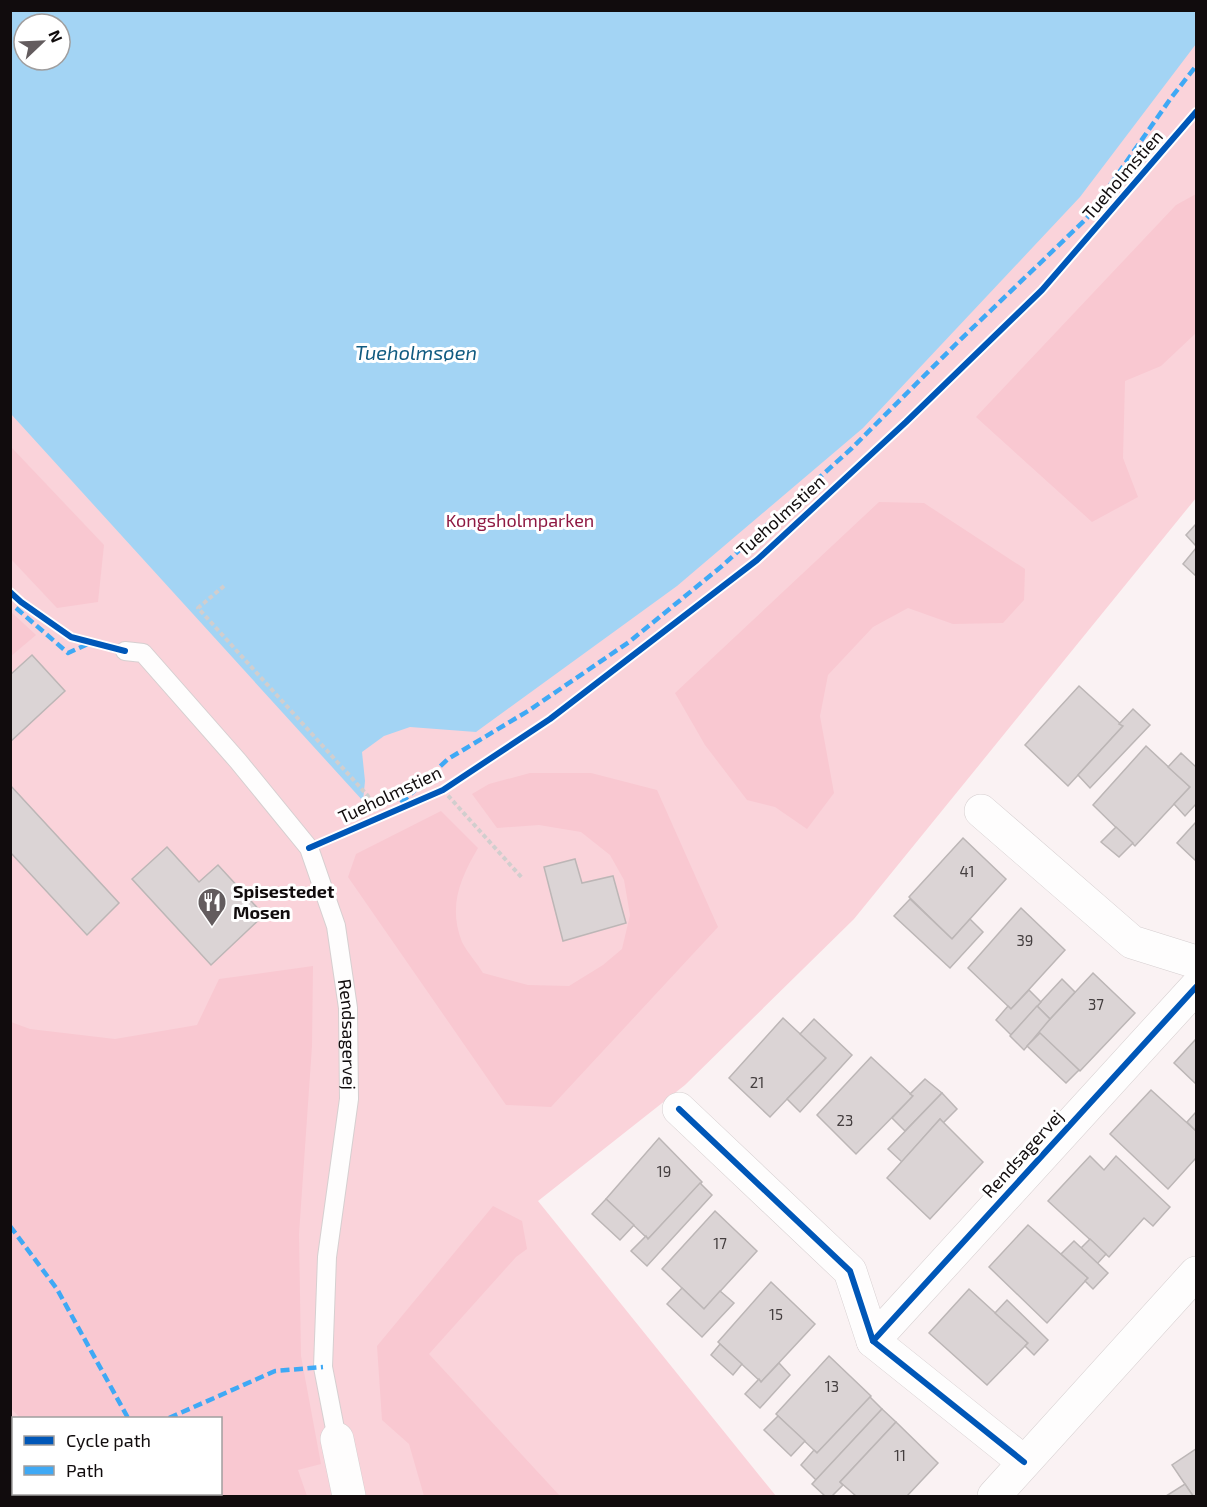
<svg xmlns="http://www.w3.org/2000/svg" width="1207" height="1507" font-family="'Exo 2',sans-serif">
  <rect width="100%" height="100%" fill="#faf2f3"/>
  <!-- green -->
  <path fill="#fad3da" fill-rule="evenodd" d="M10,11H1196V498L854,919L685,1085L538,1201L776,1496H11ZM24,24H60V60H24ZM14,1418H220V1494H14Z"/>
  <!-- forest -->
  <g fill="#f9c8d1">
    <path d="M1196,194V333L1161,366L1125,381L1123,458L1138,497L1092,522L976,417L1176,205Z"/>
    <path d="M11,447L104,545L98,602L57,608L11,559Z"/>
    <path d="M879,502L924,503L1025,569L1024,600L1003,623L953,624L908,608L873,627L828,675L820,716L834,793L807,829L775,807L747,800L705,745L675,693Z"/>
    <path d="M10,611L36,635L11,656H10Z"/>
    <path d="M530,773H591L657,790L718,927L551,1107L506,1105L348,877L356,854L441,811L478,848C460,879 448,906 462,942C467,952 477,963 483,973L528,985L569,986L603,965L622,949L630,915L624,880L610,855L581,832L539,825L497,828L472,794L489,784Z"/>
    <path d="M313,966L312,1046L299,1234L301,1356L321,1464L298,1470L307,1496H62L61,1494H220V1418H20L11,1408V1022L30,1029L115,1039L197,1025L219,979Z"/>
    <path d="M493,1206L522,1221L527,1249L516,1257L429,1354L560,1496H424L409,1444L382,1420L377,1346Z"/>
  </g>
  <!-- water -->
  <path fill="#a3d4f4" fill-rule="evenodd" d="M11,10H1196V44L1080,197L863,428L677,586L476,732L410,727L384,736L362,752L365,781L363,801L11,414ZM24,24H60V60H24Z"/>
  <!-- building -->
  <g fill="#dbd4d5" stroke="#bcb6b6" stroke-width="1.5">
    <path d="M1196,524V546L1186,535Z"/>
    <path d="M1196,548V576L1183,564Z"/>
    <path d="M32,655L65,691L10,742V675Z"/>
    <path d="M1079,686L1123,726L1068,786L1025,745Z"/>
    <path d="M1133,709L1150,725L1090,788L1078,775L1123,726L1119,724Z"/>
    <path d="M1146,746L1190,787L1135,846L1093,805Z"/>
    <path d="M1181,753L1196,767V804L1185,816L1174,804L1190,787L1168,767Z"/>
    <path d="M10,785L119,903L87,935L10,852Z"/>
    <path d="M1196,822V861L1177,843Z"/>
    <path d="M1116,827L1133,843L1119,857L1101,842Z"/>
    <path d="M963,838L1006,879L952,939L909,897Z"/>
    <path d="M167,847L199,882L218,865L264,915L211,965L132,879Z"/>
    <path d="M575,859L582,883L613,876L626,923L563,941L544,867Z"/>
    <path d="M910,899L952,939L970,919L983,932L950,968L894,916Z"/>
    <path d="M1021,908L1065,950L1011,1009L968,968Z"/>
    <path d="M1093,973L1135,1013L1080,1071L1038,1032Z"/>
    <path d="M1062,979L1075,992L1050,1019L1037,1006Z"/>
    <path d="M1029,990L1041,1002L1011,1035L996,1020L1008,1006L1011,1009Z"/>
    <path d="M1037,1006L1050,1019L1024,1050L1010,1036Z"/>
    <path d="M783,1018L826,1058L770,1117L729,1078Z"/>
    <path d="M814,1019L852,1055L800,1112L787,1099L826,1058L800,1034Z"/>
    <path d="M1040,1033L1079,1070L1066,1083L1027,1046Z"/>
    <path d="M1196,1039V1084L1174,1063Z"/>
    <path d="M871,1057L913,1096L856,1154L817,1115Z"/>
    <path d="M925,1079L942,1093L905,1131L892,1118L913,1096L910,1094Z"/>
    <path d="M1151,1090L1196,1131V1158L1168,1189L1110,1134Z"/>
    <path d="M942,1093L957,1109L943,1123L940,1119L902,1162L888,1149Z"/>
    <path d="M1196,1112V1131L1187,1122Z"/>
    <path d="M940,1119L983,1162L930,1219L887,1178Z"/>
    <path d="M659,1138L702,1182L648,1239L606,1199Z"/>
    <path d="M1090,1156L1104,1170L1116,1156L1170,1207L1153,1226L1144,1218L1109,1257L1048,1201Z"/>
    <path d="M700,1183L712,1195L647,1266L631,1251L646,1236L648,1239Z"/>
    <path d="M606,1199L634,1225L620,1240L592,1214Z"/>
    <path d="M715,1211L757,1251L704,1309L662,1269Z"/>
    <path d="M1028,1225L1088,1278L1047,1323L989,1267Z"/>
    <path d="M1090,1239L1106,1254L1097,1264L1081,1248Z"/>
    <path d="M1074,1241L1108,1273L1093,1289L1085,1281L1088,1278L1061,1254Z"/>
    <path d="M771,1282L815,1324L761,1382L718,1342Z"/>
    <path d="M682,1288L704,1309L720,1291L734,1303L702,1337L667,1304Z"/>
    <path d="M969,1289L1028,1343L987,1385L929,1333Z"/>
    <path d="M1007,1300L1048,1340L1034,1355L1025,1346L1028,1343L995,1313Z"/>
    <path d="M720,1344L742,1364L733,1375L711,1355Z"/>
    <path d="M829,1356L871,1396L817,1453L776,1414Z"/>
    <path d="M779,1363L790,1375L760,1408L745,1394L759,1379L761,1382Z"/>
    <path d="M870,1397L882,1409L816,1480L801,1465L814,1450L817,1453Z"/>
    <path d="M882,1409L896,1422L840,1482L843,1485L832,1496H825L812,1484Z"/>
    <path d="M778,1416L805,1441L791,1456L764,1430Z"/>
    <path d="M896,1422L938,1463L907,1496H856L840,1482Z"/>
    <path d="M1196,1449V1496H1193L1172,1465Z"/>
    <path d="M1185,1484L1193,1496H1166Z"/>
  </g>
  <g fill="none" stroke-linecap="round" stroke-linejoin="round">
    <!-- lane casing -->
    <g stroke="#d6cfd0" stroke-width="20">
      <g id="lane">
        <path id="s1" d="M125,651L143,653L238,761L309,848L336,926L348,1008L349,1099L327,1257L323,1367L337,1439"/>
      </g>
    </g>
    <!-- street casing -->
    <g stroke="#d6cfd0" stroke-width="34">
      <g id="street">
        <path d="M981,811L1132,942L1196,962"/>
        <path d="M679,1109L850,1271L873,1341L1024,1462"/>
        <path d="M873,1341L1196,987"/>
        <path d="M337,1439L349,1496"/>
        <path d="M994,1496L1196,1273"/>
      </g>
    </g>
    <!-- path -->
    <g stroke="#d1cece" stroke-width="4" stroke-dasharray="4.5 3" stroke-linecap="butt">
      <path d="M224,586L198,608L368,796L377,818"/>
      <path d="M443,790L523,879"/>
    </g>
    <!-- lane -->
    <use href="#lane" stroke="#fefdfd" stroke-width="18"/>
    <!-- street -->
    <use href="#street" stroke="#fefdfd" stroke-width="33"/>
    <!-- quiet -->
    <g stroke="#3fa9f5" stroke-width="4.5" stroke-dasharray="9 4.5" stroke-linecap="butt">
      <path d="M16,608L68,653L90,643"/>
      <path d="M401,803L448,759L528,711L629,642L722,566L852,448L960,340L1087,218L1171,98L1196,66"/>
      <path d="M10,1226L57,1289L128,1418"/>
      <path d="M169,1418L275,1371L323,1367"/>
      <path d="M169,1494L170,1496"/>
    </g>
    <!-- cycleway casing -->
    <g stroke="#fff" stroke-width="10">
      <g id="cycleway">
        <path d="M10,592L21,602L71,637L125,651"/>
        <path d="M309,848L443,790L550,719L757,560L906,422L1042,290L1196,112"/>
        <path d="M679,1109L850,1271L873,1341L1024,1462"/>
        <path d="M873,1341L1196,987"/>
      </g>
    </g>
    <!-- cycleway -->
    <use href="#cycleway" stroke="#0057b8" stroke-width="6"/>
  </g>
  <!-- icons -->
  <defs>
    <g id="restaurant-pin" transform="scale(1.5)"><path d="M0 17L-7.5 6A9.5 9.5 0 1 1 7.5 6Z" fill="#635c5e" stroke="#fff"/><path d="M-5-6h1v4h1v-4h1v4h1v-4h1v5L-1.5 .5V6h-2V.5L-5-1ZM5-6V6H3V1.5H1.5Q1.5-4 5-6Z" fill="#fff"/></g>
  </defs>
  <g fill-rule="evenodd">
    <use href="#restaurant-pin" x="212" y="902"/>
  </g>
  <g text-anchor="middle" stroke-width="6" stroke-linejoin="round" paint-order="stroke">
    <!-- number labels -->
    <g font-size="15" fill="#443e3f">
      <text x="967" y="877">41</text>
      <text x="1025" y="946">39</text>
      <text x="1096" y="1010">37</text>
      <text x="757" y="1088">21</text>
      <text x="845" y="1126">23</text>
      <text x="664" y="1177">19</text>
      <text x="720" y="1249">17</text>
      <text x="776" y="1320">15</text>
      <text x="832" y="1392">13</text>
      <text x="900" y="1461">11</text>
    </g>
    <!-- street labels -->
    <g font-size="18" fill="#110c0d" stroke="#fff">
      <text transform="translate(1123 175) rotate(-49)" y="6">Tueholmstien</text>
      <text transform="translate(781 516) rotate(-42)" y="6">Tueholmstien</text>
      <text transform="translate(390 795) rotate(-25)" y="6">Tueholmstien</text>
      <text dy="6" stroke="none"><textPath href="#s1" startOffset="466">Rendsagervej</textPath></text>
      <text transform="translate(1023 1154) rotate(-48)" y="6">Rendsagervej</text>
    </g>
    <!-- park labels -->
    <g font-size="18" fill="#8e1841" stroke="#fff">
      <text x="520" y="527">Kongsholmparken</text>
    </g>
    <!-- poi labels -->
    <g font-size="18" font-weight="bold" fill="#110c0d" stroke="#fff" text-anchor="start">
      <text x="233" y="898">Spisestedet<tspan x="233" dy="21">Mosen</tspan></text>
    </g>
    <!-- water labels -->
    <g font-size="20" font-style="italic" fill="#105b81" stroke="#fff">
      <text x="416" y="360">Tueholmsøen</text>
    </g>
  </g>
  <!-- border -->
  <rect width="1207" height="1507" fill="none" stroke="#110c0d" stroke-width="24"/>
  <!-- legend -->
  <rect x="12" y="1417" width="210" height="78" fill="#ffffff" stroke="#a09e9e" stroke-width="1.5"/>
  <rect x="24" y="1436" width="30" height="9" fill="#0057b8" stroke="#a09e9e" stroke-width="1.5"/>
  <text x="66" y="1447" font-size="18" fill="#110c0d">Cycle path</text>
  <rect x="24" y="1466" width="30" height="9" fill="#3fa9f5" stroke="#a09e9e" stroke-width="1.5"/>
  <text x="66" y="1477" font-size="18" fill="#110c0d">Path</text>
  <!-- north arrow -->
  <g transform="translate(42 42) rotate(67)"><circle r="28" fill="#ffffff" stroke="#a09e9e" stroke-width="1.5"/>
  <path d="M0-4.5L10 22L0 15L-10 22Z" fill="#635c5e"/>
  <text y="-9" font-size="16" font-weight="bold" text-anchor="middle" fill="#110c0d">N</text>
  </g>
</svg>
